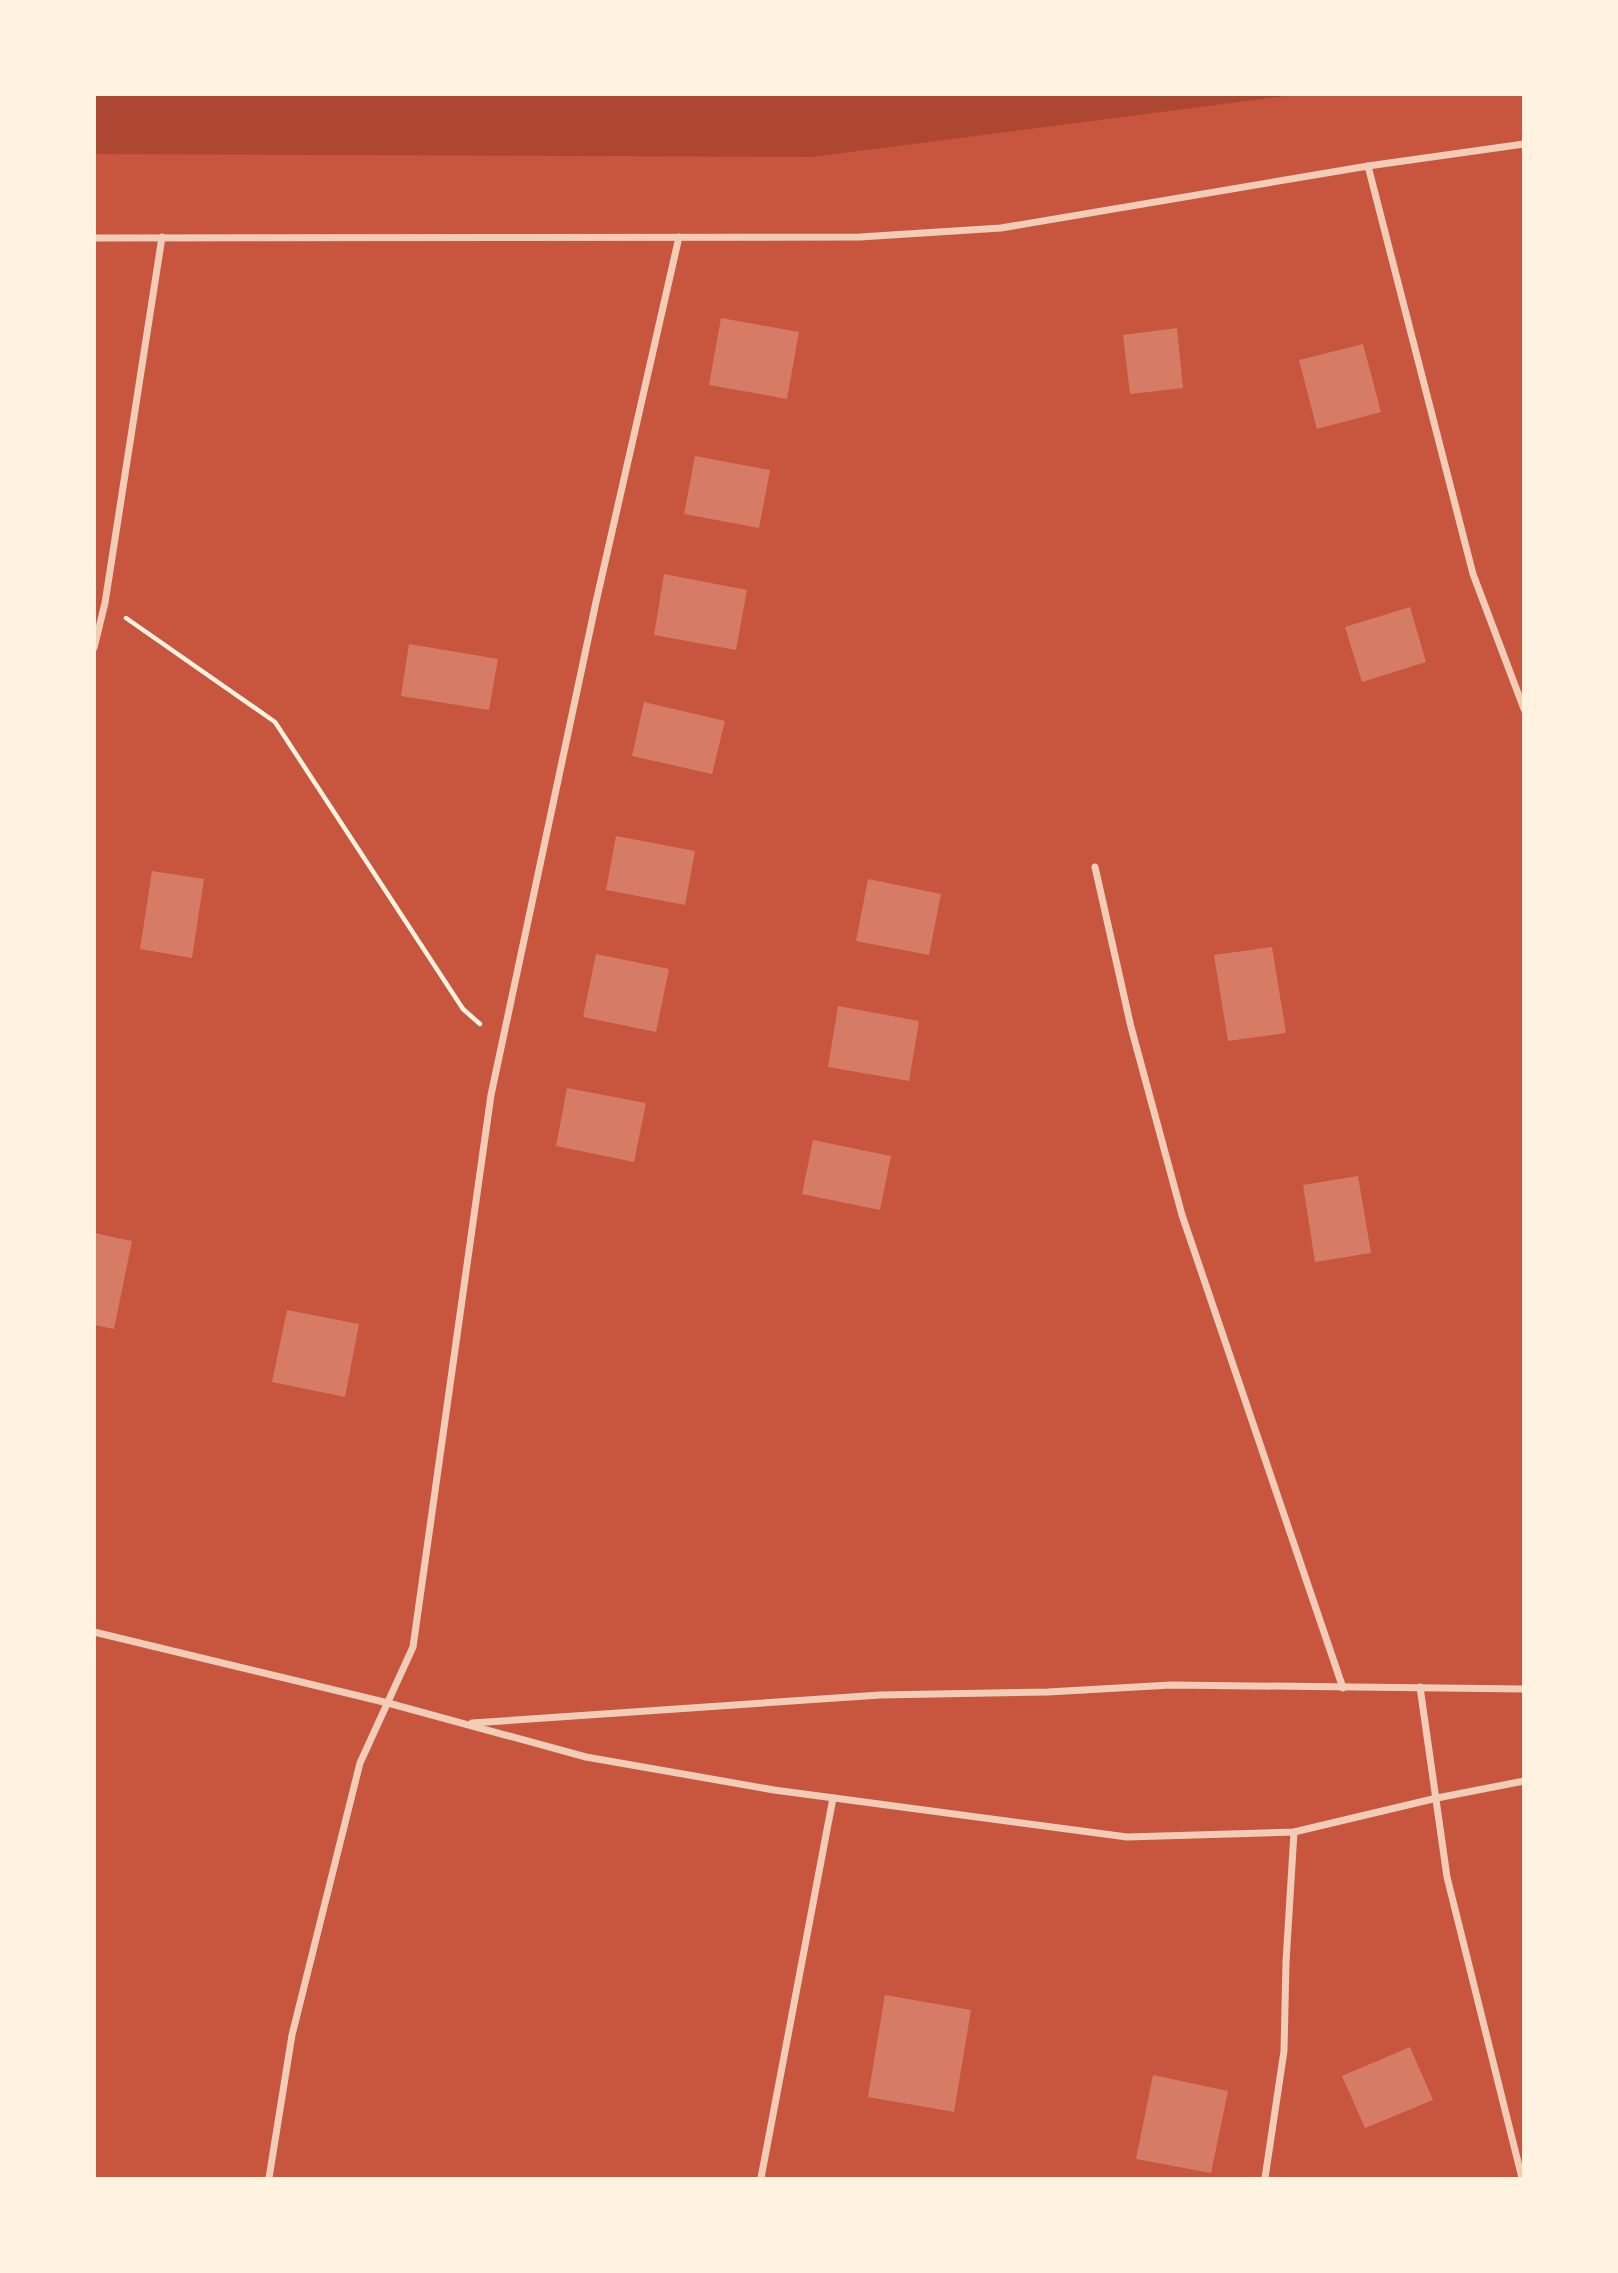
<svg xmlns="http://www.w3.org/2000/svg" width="1618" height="2273" font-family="'Sofia Sans Condensed',sans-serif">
  <rect width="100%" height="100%" fill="#c8553d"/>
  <!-- green -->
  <path fill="#ae4732" d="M95,94H1294V95L812,157L95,154Z"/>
  <!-- building -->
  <g fill="#d67c66">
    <path d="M721,318L799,332L787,399L709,385Z"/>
    <path d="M1177,328L1183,388L1130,394L1123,335Z"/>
    <path d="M1363,344L1381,412L1317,429L1299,360Z"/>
    <path d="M695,456L770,470L759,528L684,514Z"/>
    <path d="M664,574L747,590L736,650L654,635Z"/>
    <path d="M1410,607L1426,662L1362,682L1345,627Z"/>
    <path d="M409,644L498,659L489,710L401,696Z"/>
    <path d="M644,702L725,721L712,774L632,756Z"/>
    <path d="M616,836L695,851L685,905L606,890Z"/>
    <path d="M152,871L204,879L192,958L140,949Z"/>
    <path d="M868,879L941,894L929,955L856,941Z"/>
    <path d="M1272,947L1286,1033L1228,1041L1214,955Z"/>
    <path d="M596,954L669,969L656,1032L583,1017Z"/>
    <path d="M838,1006L919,1021L909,1081L828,1067Z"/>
    <path d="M567,1088L646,1103L634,1162L556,1146Z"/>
    <path d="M813,1140L891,1156L880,1210L802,1194Z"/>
    <path d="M1358,1176L1371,1253L1315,1262L1303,1185Z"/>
    <path d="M94,1233L132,1241L114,1329L94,1325Z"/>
    <path d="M287,1310L359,1324L345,1397L272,1382Z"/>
    <path d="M885,1995L971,2010L954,2112L868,2097Z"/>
    <path d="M1410,2047L1433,2100L1365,2128L1342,2076Z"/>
    <path d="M1153,2075L1228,2091L1211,2173L1136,2159Z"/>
  </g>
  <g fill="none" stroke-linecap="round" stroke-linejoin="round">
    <!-- path -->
    <path stroke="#fff3e0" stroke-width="4.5" d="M126,618L275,722L463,1009L480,1024"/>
    <!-- minor -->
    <g stroke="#f1ccb7" stroke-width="7">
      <path d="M1368,166L1473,574L1524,709"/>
      <path d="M94,238L860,237L1001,228L1368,166L1524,144"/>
      <path d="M94,648L105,603L162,237"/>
      <path d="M1095,867L1131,1027L1182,1215L1343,1688"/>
      <path d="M94,1632L388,1703L586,1757L774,1790L1127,1837L1294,1832L1437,1798L1524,1781"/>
      <path d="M1420,1687L1447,1877L1522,2178"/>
      <path d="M472,1723L880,1695L1048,1692L1171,1685L1524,1689"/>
      <path d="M269,2178L292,2035L360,1763L413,1647L491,1095L596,602L679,237"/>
      <path d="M761,2178L833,1798"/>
      <path d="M1265,2178L1284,2051L1286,1962L1294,1832"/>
    </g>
  </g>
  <!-- border -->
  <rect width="1618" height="2273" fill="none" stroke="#fff3e0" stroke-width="192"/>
</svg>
